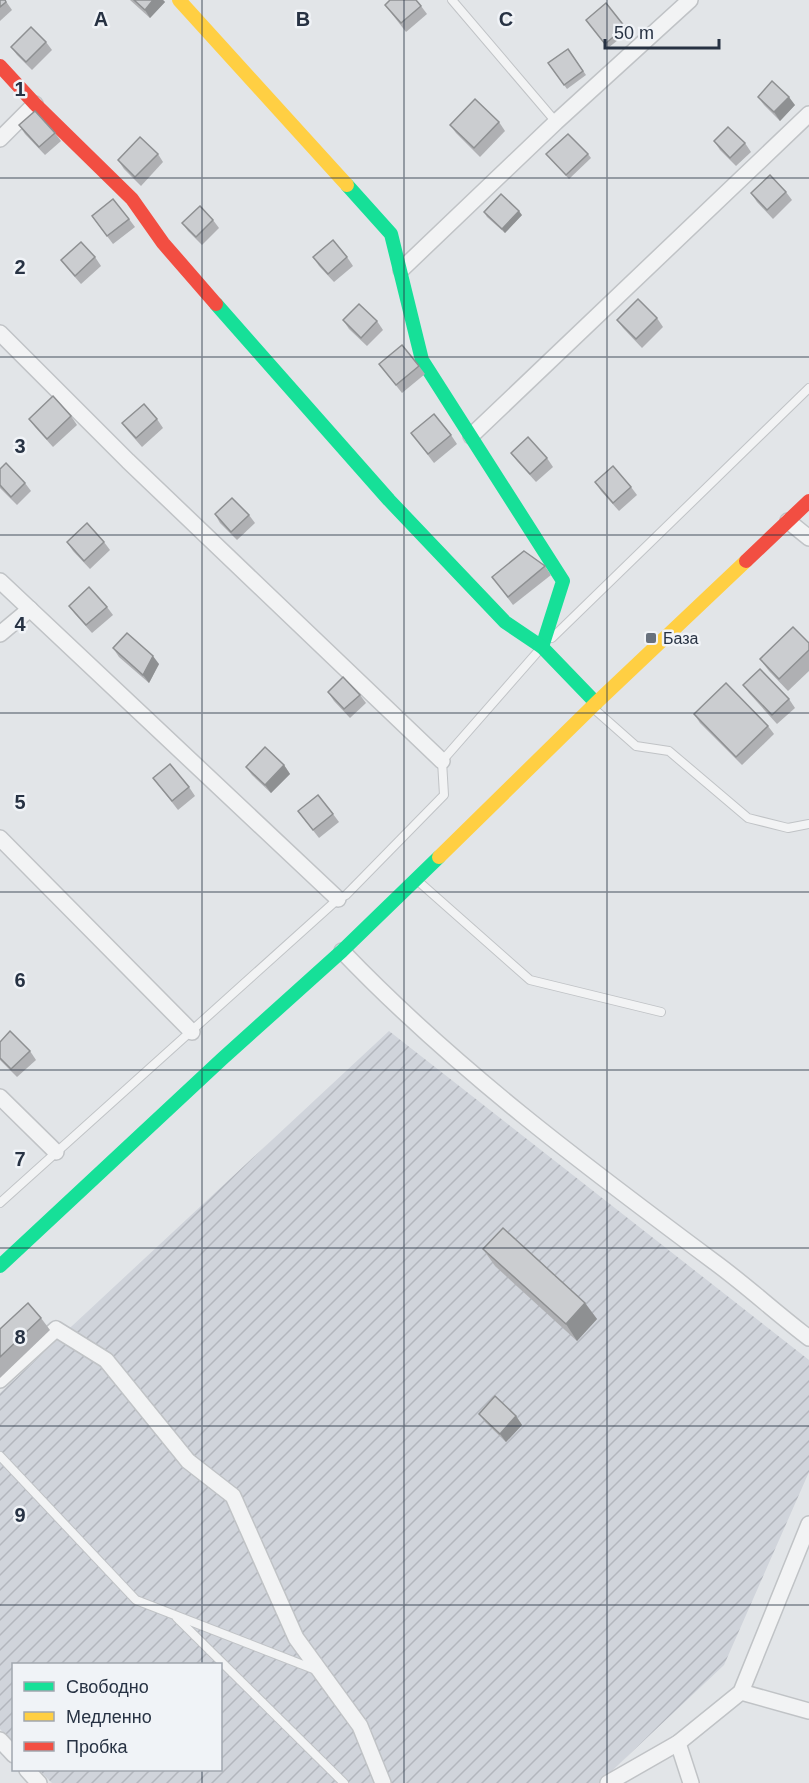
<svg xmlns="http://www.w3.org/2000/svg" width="809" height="1783" font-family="Arial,sans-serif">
  <defs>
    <pattern id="industrial-furrows" width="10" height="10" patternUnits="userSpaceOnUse" patternTransform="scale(1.5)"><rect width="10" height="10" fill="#d0d4db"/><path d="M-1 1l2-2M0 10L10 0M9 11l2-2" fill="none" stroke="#b3b6bd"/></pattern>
  </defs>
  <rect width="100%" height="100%" fill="#e2e5e8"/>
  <!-- industrial -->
  <path fill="url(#industrial-furrows)" d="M389,1031L809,1360V1472L724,1665L599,1783H52L39,1770H220V1664H14L13,1743L0,1729V1393Z"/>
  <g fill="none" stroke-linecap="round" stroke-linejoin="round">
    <!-- lane casing -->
    <g stroke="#c0c3c6" stroke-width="10">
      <g id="lane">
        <path d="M452,0L556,122"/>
        <path d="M552,638L809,388"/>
        <path d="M593,708L636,746L669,751L748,818L788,828L809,824"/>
        <path d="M418,881L530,980L661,1012"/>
        <path d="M0,1203L338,899L346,895L444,795L442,761L541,648"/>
        <path d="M0,1456L136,1600L316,1670"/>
        <path d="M177,1618L344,1783"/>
      </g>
    </g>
    <!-- street casing -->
    <g stroke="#c0c3c6" stroke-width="18">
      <g id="street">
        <path d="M0,139L35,104"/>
        <path d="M401,270L556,122L690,0"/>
        <path d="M0,333L128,461L442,761"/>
        <path d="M471,436L809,114"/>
        <path d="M788,521L809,538"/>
        <path d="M0,581L338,899"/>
        <path d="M0,634L30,609"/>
        <path d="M0,838L192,1032"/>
        <path d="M342,951C454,1068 584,1165 713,1261C746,1285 776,1313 809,1338"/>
        <path d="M0,1097L56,1152"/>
        <path d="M0,1380L56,1329L106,1360L188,1461L233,1496L296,1638L360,1726L383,1783"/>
        <path d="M741,1692L809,1711"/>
        <path d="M0,1740L14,1755"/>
        <path d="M678,1743L691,1783"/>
        <path d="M27,1770L39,1783"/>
        <path d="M608,1783L678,1743L741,1692L809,1524"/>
      </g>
    </g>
    <!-- lane -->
    <use href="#lane" stroke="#f2f3f4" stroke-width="8"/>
    <!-- street -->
    <use href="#street" stroke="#f2f3f4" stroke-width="15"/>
    <!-- fast -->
    <g stroke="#16e098" stroke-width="14">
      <path d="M347,185L391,234L422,360L563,581L542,647"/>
      <path d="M216,304L389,500L505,622L542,647L596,703"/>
      <path d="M0,1266L222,1059L342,951L439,857"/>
    </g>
    <!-- slow -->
    <g stroke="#ffcf43" stroke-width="14">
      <path d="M179,0L347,185"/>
      <path d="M439,857L596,703L746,561"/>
    </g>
    <!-- jam -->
    <g stroke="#f24e42" stroke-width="14">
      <path d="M0,66L35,104L132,199L163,243L216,304"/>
      <path d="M746,561L809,501"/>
    </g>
  </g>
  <!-- wall -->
  <g fill="#afb0b3">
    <path d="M0,0H5L12,10L0,21Z"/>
    <path d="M130,0H163L165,2L150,18Z"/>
    <path d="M606,3L628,32L608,48L586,20Z"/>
    <path d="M385,5L421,6L427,14L406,32Z"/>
    <path d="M46,42L52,50L32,70L17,55L11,47Z"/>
    <path d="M568,49L586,75L567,89L548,63Z"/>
    <path d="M758,97L795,105L780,121L764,105Z"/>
    <path d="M499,122L505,131L480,157L456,133L450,125Z"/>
    <path d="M19,125L55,133L61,141L45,155L25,134Z"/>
    <path d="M714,141L745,143L751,152L736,166L720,150Z"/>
    <path d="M158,154L163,162L141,186L124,169L118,160Z"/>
    <path d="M546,154H588L591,158L569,179Z"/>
    <path d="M786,192L792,200L773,219L757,202L751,193Z"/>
    <path d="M484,212L522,215L505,233L487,217Z"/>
    <path d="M92,216L129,219L135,227L113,244Z"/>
    <path d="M213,220L219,228L202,245L188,231L182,223Z"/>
    <path d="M95,257L101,266L81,284L67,268L61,260Z"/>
    <path d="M313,257H347L353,266L334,282L319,266Z"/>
    <path d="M657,318L663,327L642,348L623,328L617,320Z"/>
    <path d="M343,320L377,321L383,330L367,346L349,329Z"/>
    <path d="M379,364L419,366L425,374L402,393Z"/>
    <path d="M71,416L77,425L53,447L35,427L29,419Z"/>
    <path d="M157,419L163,428L142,447L128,431L122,423Z"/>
    <path d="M411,433L451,435L457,444L434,463Z"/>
    <path d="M511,453L547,458L553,467L536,482L517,461Z"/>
    <path d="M0,469L25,483L31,491L17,505L0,488Z"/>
    <path d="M595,482L631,487L637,495L619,511L601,491Z"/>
    <path d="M215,514L249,515L255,523L237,540L220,523Z"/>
    <path d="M67,542H104L110,550L90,569L73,551Z"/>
    <path d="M545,566L551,575L513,605L492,577Z"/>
    <path d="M69,606L107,607L113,615L92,633L75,614Z"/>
    <path d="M809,643V671L788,691L769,671L760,659Z"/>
    <path d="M113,648L159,664L149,683L119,657Z"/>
    <path d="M743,685L789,699L795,708L777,724L749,693Z"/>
    <path d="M328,692L360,695L366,703L350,718L334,701Z"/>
    <path d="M694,714L768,726L774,734L742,765L700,723Z"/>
    <path d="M284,765L290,774L271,793L252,775L246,767Z"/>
    <path d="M153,778L189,787L195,796L178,810Z"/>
    <path d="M298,811L333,814L339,822L319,838Z"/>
    <path d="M0,1042L30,1051L36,1060L17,1077L0,1060Z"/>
    <path d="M483,1249L585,1303L597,1319L577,1341L495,1266Z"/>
    <path d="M41,1318L50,1330L0,1378V1329Z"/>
    <path d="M479,1414L516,1416L522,1425L506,1442L485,1422Z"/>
  </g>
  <!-- shaded-wall -->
  <g fill="#8e9092">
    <path d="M153,0H163L165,2L150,18L145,10Z"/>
    <path d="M789,97L795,105L780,121L774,112Z"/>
    <path d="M519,211L522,215L505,233L502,229Z"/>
    <path d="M153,656L159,664L149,683L143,675Z"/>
    <path d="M284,765L290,774L271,793L265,785Z"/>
    <path d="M585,1303L597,1319L577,1341L566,1324Z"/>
    <path d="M516,1416L522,1425L506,1442L500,1434Z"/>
  </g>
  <!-- building -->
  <g fill="#cbcdd0" stroke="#8e9092" stroke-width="1.5">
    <path d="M0,0H5L6,2L0,7Z"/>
    <path d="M134,0H153L145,10Z"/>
    <path d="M390,0H416L421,6L401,23L385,5Z"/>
    <path d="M606,3L625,27L605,44L586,20Z"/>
    <path d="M31,27L46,42L26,62L11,47Z"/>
    <path d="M568,49L583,71L564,85L548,63Z"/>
    <path d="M772,81L789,97L774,112L758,97Z"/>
    <path d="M475,99L499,122L474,148L450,125Z"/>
    <path d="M35,111L55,133L39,147L19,125Z"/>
    <path d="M728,127L745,143L730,158L714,141Z"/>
    <path d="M568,134L588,154L566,175L546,154Z"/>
    <path d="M140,137L158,154L135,177L118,160Z"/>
    <path d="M770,175L786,192L767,210L751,193Z"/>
    <path d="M501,194L519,211L502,229L484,212Z"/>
    <path d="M113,199L129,219L107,236L92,216Z"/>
    <path d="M200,206L213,220L196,237L182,223Z"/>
    <path d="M333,240L347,257L328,274L313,257Z"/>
    <path d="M81,242L95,257L75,276L61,260Z"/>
    <path d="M638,299L657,318L636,339L617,320Z"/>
    <path d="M359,304L377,321L361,338L343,320Z"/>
    <path d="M402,345L419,366L396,385L379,364Z"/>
    <path d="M53,396L71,416L47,439L29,419Z"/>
    <path d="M144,404L157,419L136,438L122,423Z"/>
    <path d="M434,414L451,435L428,454L411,433Z"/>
    <path d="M528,437L547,458L530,474L511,453Z"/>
    <path d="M6,463L25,483L11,497L0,485V469Z"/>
    <path d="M613,466L631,487L613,503L595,482Z"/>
    <path d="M232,498L249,515L231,532L215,514Z"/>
    <path d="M87,523L104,542L84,561L67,542Z"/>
    <path d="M524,551L545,566L508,597L492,577Z"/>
    <path d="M89,587L107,607L86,625L69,606Z"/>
    <path d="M793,627L809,643V650L779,679L760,659Z"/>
    <path d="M127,633L153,656L143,675L113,648Z"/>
    <path d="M760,669L789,699L772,715L743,685Z"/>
    <path d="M343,677L360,695L344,709L328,692Z"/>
    <path d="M726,683L768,726L736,757L694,714Z"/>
    <path d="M265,747L284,765L265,785L246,767Z"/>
    <path d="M170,764L189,787L172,801L153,778Z"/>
    <path d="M318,795L333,814L313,830L298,811Z"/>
    <path d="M10,1031L30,1051L11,1069L0,1058V1042Z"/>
    <path d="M503,1228L585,1303L566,1324L483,1249Z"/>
    <path d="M28,1303L41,1318L0,1357V1329Z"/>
    <path d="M495,1396L516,1416L500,1434L479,1414Z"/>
  </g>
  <!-- grid -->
  <path fill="none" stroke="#273243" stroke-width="1.5" stroke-opacity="0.55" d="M202,0V1664M404,0V1783M607,0V1783M0,178H809M0,357H809M0,535H809M0,713H809M0,892H809M0,1070H809M0,1248H809M0,1426H809M0,1605H809M202,1770V1783"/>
  <!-- markers -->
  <rect fill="#68717d" stroke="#f0f3f7" stroke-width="2" x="645" y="632" width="12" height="12" rx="3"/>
  <g text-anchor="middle" stroke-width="5" stroke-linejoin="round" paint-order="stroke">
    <!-- poi labels -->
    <g font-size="16" fill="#273243" stroke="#f0f3f7" text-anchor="start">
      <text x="663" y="644">База</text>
    </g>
  </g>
  <g font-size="20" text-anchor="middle" font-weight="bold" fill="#273243" stroke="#f0f3f7" stroke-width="5" stroke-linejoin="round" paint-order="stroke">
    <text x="101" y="26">A</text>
    <text x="303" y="26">B</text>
    <text x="506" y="26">C</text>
    <text x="20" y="96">1</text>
    <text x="20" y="274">2</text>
    <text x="20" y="453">3</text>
    <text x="20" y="631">4</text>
    <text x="20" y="809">5</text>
    <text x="20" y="987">6</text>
    <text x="20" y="1166">7</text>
    <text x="20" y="1344">8</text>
    <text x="20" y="1522">9</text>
  </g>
  <!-- legend -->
  <rect x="12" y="1663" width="210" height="108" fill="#f0f3f7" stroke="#a0a6af" stroke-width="1.5"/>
  <rect x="24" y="1682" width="30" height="9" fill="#16e098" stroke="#a0a6af" stroke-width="1.5"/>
  <text x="66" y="1693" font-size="18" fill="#273243">Свободно</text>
  <rect x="24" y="1712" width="30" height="9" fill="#ffcf43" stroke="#a0a6af" stroke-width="1.5"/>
  <text x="66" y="1723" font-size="18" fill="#273243">Медленно</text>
  <rect x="24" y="1742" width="30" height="9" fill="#f24e42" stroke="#a0a6af" stroke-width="1.5"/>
  <text x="66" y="1753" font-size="18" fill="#273243">Пробка</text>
  <!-- scale -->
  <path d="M605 39v9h114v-9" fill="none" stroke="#273243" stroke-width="3"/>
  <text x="614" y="39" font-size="18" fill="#273243" stroke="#f0f3f7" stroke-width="4.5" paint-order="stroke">50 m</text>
</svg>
